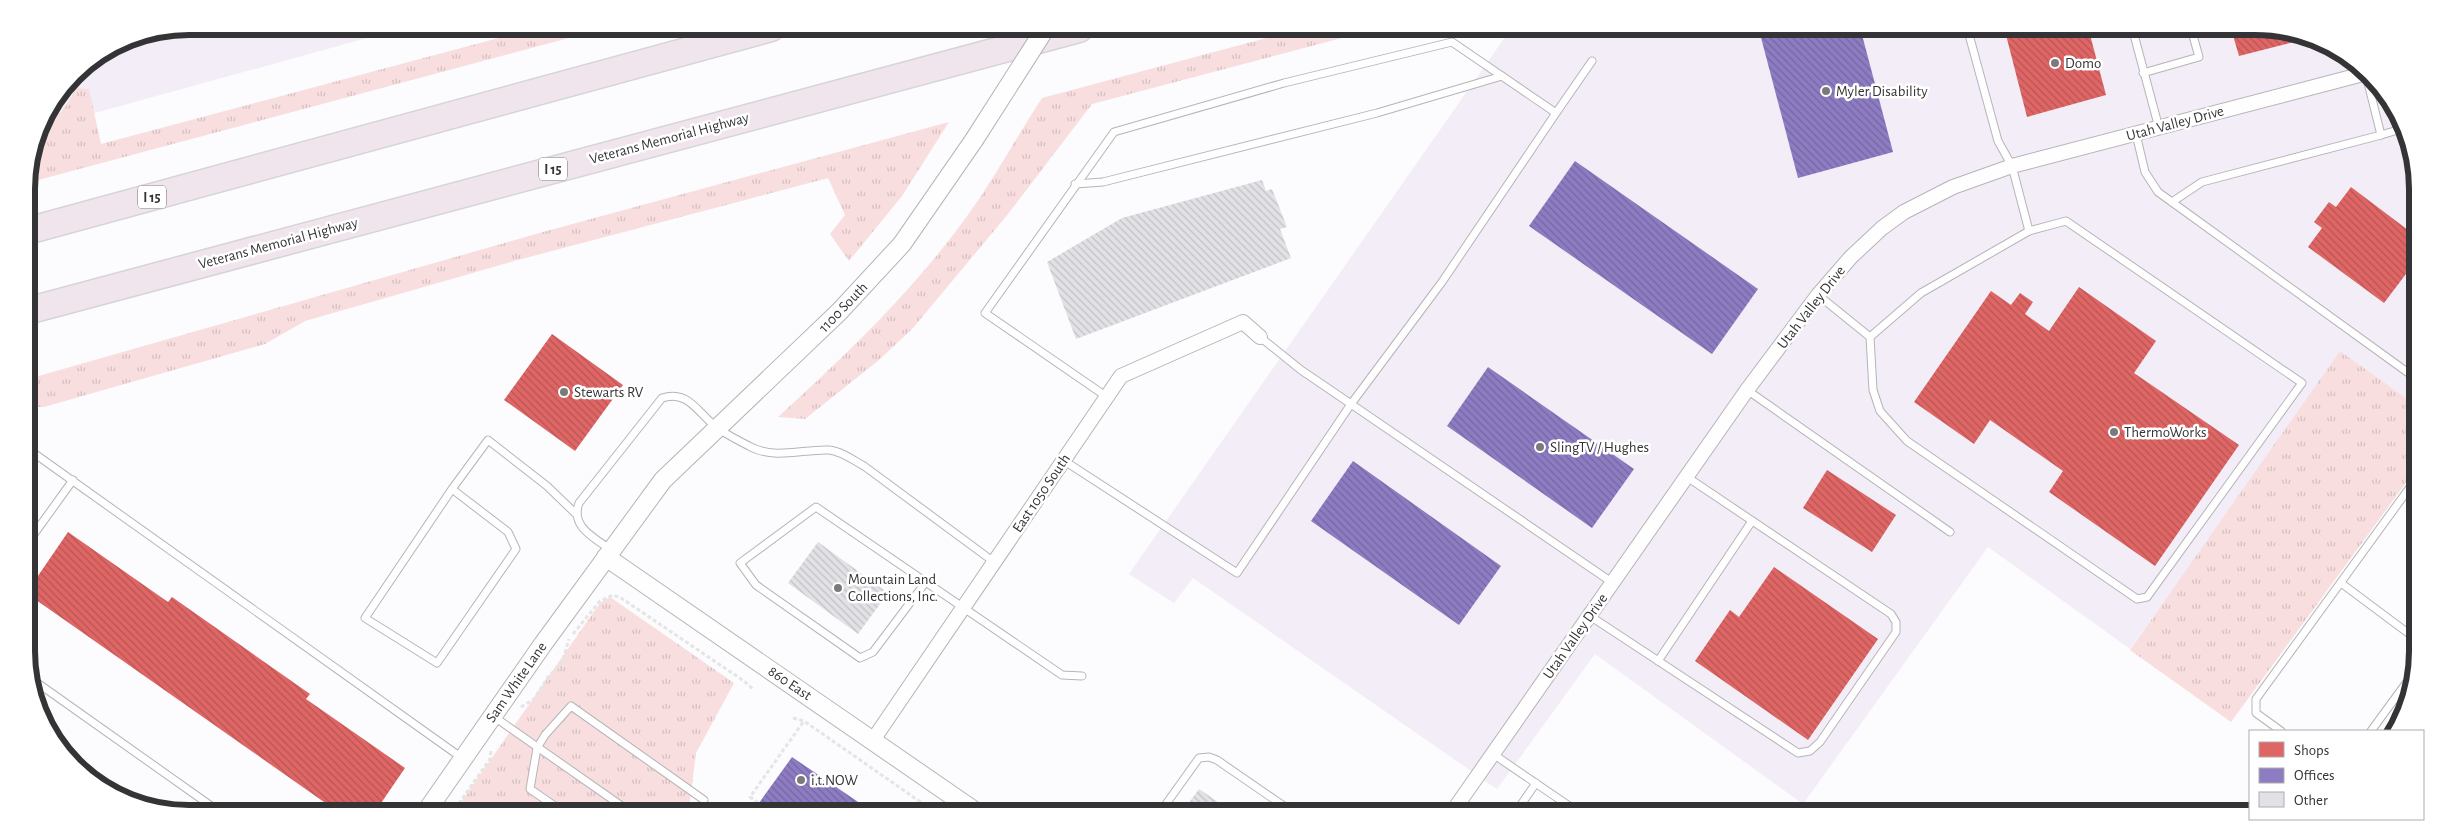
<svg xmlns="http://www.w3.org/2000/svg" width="2444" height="840" font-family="'Alegreya Sans',sans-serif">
  <defs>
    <pattern id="grass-tufts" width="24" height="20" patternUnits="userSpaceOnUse" patternTransform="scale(1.25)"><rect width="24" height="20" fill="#f8dedf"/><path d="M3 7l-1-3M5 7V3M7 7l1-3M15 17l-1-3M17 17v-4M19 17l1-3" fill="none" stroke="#d5bfc0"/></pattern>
    <pattern id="shops-back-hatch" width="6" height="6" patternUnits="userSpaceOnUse" patternTransform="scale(1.25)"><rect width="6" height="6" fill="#e06666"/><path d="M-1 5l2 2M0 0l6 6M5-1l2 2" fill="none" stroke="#b65555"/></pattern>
    <pattern id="offices-back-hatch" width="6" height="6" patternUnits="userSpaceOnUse" patternTransform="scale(1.25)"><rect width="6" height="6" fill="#8e7cc3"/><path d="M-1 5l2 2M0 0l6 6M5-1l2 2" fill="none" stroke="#75669f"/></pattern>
    <pattern id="building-back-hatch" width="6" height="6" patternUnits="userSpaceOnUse" patternTransform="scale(1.25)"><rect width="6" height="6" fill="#e1e1e6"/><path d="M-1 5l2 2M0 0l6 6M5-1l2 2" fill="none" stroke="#c2c2c6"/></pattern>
  </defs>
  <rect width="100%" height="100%" fill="#fcfbfd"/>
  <!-- built -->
  <g fill="#f2edf6">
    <path d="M189,26L407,27L73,119L53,105L74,74L127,39Z"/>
    <path d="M1510,30L2297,32L2345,54L2377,81L2415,158L2413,423L2333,366L2130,649L1988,547L1803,804L1595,654L1497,789L1193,578L1174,603L1129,574Z"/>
  </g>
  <!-- grass -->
  <g fill="url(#grass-tufts)">
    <path d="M540,27H610L27,183L39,126C43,121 48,121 53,118C65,111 70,100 75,88L89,89L101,144Z"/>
    <path d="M1300,29H1376L1092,104L1008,214L913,328L879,360L805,419L778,417C845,356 911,293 965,219C993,181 1016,138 1042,98Z"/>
    <path d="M949,122L902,196L849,261L830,234L845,215L828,178L514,261L305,321L265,344L44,407H28V379L543,232Z"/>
    <path d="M2340,351L2414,404L2413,473L2231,722L2130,650Z"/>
    <path d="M610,597L734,683L696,753L689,809H456L600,603Z"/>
  </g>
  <!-- shops -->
  <g fill="url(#shops-back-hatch)">
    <path d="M2005,31H2089L2106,95L2027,117Z"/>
    <path d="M2232,32H2297L2310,38L2239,56Z"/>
    <path d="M2351,187L2408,230L2414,221V268L2412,266L2384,303L2308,247L2322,228L2314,222L2329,202L2336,207Z"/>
    <path d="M2079,287L2156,341L2134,373L2239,445L2155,566L2049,492L2063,471L1990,420L1974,444L1914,402L1991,291L2011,305L2020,293L2033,302L2025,314L2049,331Z"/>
    <path d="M552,334L623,385L575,451L504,400Z"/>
    <path d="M1827,470L1896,515L1872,552L1803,508Z"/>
    <path d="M68,532L168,602L172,597L310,694L306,699L405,768L377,809H334L29,595V589Z"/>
    <path d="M1774,567L1878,639L1808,740L1695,661L1730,610L1739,617Z"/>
  </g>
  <!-- offices -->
  <g fill="url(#offices-back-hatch)">
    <path d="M1759,30L1861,31L1893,152L1798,178Z"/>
    <path d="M1575,161L1758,289L1712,354L1529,226Z"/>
    <path d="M1488,367L1634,469L1592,528L1447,426Z"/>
    <path d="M1353,461L1501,566L1459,625L1311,521Z"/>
    <path d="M792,757L870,810H769L759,803Z"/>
  </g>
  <!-- building -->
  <g fill="url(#building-back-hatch)">
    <path d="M1262,180L1266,191L1272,189L1287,227L1280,229L1291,258L1076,339L1047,262L1122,218Z"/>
    <path d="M818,542L888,593L858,634L788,583Z"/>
    <path d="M1199,789L1231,811H1183Z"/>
  </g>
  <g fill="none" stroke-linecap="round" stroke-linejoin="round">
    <!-- service casing -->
    <g stroke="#b6b4b7" stroke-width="9">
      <g id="service">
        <path d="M2133,31L2159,128"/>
        <path d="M2143,73L2199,57L2192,32"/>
        <path d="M1556,113L1442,282L1351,404L1613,583"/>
        <path d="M2136,134L2145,172L2158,192L2414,377"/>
        <path d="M2381,135L2401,129"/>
        <path d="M1075,184L1103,182L1377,113L1502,76"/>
        <path d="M2172,202L2202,182L2381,135L2365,71"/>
        <path d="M1818,295L1870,337L1873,390L1880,411L1907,441L2137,599L2147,597L2302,383L2066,221L2029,231L2012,166L1998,141L1968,31"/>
        <path d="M1870,337L1921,293L2029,231"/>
        <path d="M1747,390L1950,532"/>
        <path d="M1107,397L985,313L1114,132L1284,83L1452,42L1556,113L1592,61"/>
        <path d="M28,449L462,758"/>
        <path d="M1063,460L1237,573L1351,404L1301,370L1260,337"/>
        <path d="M452,489L508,532L516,549L437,663L365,618L452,489L488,440L547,486L575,513"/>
        <path d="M29,541L73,480"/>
        <path d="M611,550C595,538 570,527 579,503L662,398C690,389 699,416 719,429C729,436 741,442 753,448C776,459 804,449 829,450C841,451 853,460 864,466L994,562"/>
        <path d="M925,583L873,652L860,658L756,585L740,563L816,507L1062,675L1082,676"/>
        <path d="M2341,583L2412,636"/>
        <path d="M1590,616L1798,753L1810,751L1820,742L1896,632V622L1891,614L1687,477"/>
        <path d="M1658,661L1752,521"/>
        <path d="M29,677L214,808"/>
        <path d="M493,716L626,809"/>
        <path d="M2281,731L2256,713V699L2413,483"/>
        <path d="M2371,731L2412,675"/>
        <path d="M1493,754L1578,812"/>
        <path d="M559,809L530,789L537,748L545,735L571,706L704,800"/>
        <path d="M1161,811L1199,758L1209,757L1217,760L1291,811"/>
        <path d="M1516,812L1536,783"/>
      </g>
    </g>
    <!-- minor casing -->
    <g stroke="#b6b4b7" stroke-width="16">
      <g id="minor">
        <path d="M873,740L1121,376L1243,322L1260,337"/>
        <path d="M1453,811L1747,390L1818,295L1851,257L1882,228L1904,212L1953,187L2012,166L2367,73"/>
      </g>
    </g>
    <!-- tertiary casing -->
    <g stroke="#b6b4b7" stroke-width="20">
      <g id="tertiary">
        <path d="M606,557L973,810"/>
        <path d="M428,809L543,644L663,480L839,312L902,244L974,140"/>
      </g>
    </g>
    <!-- motorway casing -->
    <g stroke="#d6d5d6" stroke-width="29">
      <g id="motorway">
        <path d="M27,231L771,28"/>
        <path d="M27,311L1079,29"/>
      </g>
    </g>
    <!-- path -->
    <g stroke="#e5e5e5" stroke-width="3" stroke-dasharray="4 2.5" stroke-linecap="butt">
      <path d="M573,634L600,601L613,595L621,598L744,681L753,689"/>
      <path d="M521,707L534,699L548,677L562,663L569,639"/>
      <path d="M793,718L804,721L932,810"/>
      <path d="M455,809L490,759L491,751"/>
      <path d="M769,810L750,797L804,721"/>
    </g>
    <!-- service -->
    <use href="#service" stroke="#fffeff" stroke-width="7"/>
    <!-- minor -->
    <use href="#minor" stroke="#fffeff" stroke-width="14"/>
    <!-- tertiary -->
    <use href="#tertiary" stroke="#fffeff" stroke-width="18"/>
    <!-- motorway -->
    <use href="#motorway" stroke="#f0e5ec" stroke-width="26"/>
    <!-- tertiary-bridge casing -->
    <g stroke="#b6b4b7" stroke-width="20" stroke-linecap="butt">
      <path id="tertiary-bridge" d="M974,140L1045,29"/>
    </g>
    <!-- tertiary-bridge -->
    <use href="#tertiary-bridge" stroke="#fffeff" stroke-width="18"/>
  </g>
  <!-- markers -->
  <g fill="#7a797b" stroke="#fff" stroke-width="2">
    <circle cx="2055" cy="63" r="5"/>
    <circle cx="1826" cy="91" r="5"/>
    <circle cx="564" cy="392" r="5"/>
    <circle cx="2114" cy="432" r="5"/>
    <circle cx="1540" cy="447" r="5"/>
    <circle cx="838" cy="588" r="5"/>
    <circle cx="801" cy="780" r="5"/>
  </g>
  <g text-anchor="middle" stroke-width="5" stroke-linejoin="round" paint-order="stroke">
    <!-- shield labels -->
    <g fill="#fff" stroke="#717072" stroke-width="1">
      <rect x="539" y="157.5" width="28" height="23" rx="4"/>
      <rect x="138" y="185.5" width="28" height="23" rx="4"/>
    </g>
    <g font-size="14" font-weight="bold" fill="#343335">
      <text x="553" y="174">I 15</text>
      <text x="152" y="202">I 15</text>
    </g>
    <!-- poi labels -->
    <g font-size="15" fill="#343335" stroke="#fff" text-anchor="start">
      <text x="2065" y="68">Domo</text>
      <text x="1836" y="96">Myler Disability</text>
      <text x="574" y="397">Stewarts RV</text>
      <text x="2124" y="437">ThermoWorks</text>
      <text x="1550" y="452">SlingTV / Hughes</text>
      <text x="848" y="584">Mountain Land<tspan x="848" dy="17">Collections, Inc.</tspan></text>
      <text x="811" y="785">i.t.NOW</text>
    </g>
    <!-- street labels -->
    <g font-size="15" fill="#343335" stroke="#fff">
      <text transform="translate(2175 123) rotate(-15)" y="5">Utah Valley Drive</text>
      <text transform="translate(669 138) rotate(-15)" y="5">Veterans Memorial Highway</text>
      <text transform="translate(278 243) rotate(-15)" y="5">Veterans Memorial Highway</text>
      <text transform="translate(843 307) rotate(-46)" y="5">1100 South</text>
      <text transform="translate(1811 307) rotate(-52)" y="5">Utah Valley Drive</text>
      <text transform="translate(1041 493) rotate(-56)" y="5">East 1050 South</text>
      <text transform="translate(1575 636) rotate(-55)" y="5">Utah Valley Drive</text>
      <text transform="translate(516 682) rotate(-55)" y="5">Sam White Lane</text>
      <text transform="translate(790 683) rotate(34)" y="5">860 East</text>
    </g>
  </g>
  <!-- crop -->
  <path d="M0 0H2444V840H0ZM189 35H2255A154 154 0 0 1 2409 189V651A154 154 0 0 1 2255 805H189A154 154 0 0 1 35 651V189A154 154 0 0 1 189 35Z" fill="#fff" fill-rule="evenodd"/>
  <path fill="none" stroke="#343335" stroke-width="6" d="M189 35H2255A154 154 0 0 1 2409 189V651A154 154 0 0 1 2255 805H189A154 154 0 0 1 35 651V189A154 154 0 0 1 189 35Z"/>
  <!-- legend -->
  <rect x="2249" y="730" width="175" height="90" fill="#ffffff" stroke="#aeadae"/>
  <rect x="2259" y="742" width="25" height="15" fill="#e06666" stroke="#aeadae"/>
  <text x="2294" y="755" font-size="15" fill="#343335">Shops</text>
  <rect x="2259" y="768" width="25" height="15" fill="#8e7cc3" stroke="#aeadae"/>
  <text x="2294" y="780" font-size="15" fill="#343335">Offices</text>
  <rect x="2259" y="792" width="25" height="15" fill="#e1e1e6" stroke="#aeadae"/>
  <text x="2294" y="805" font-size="15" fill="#343335">Other</text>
</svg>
